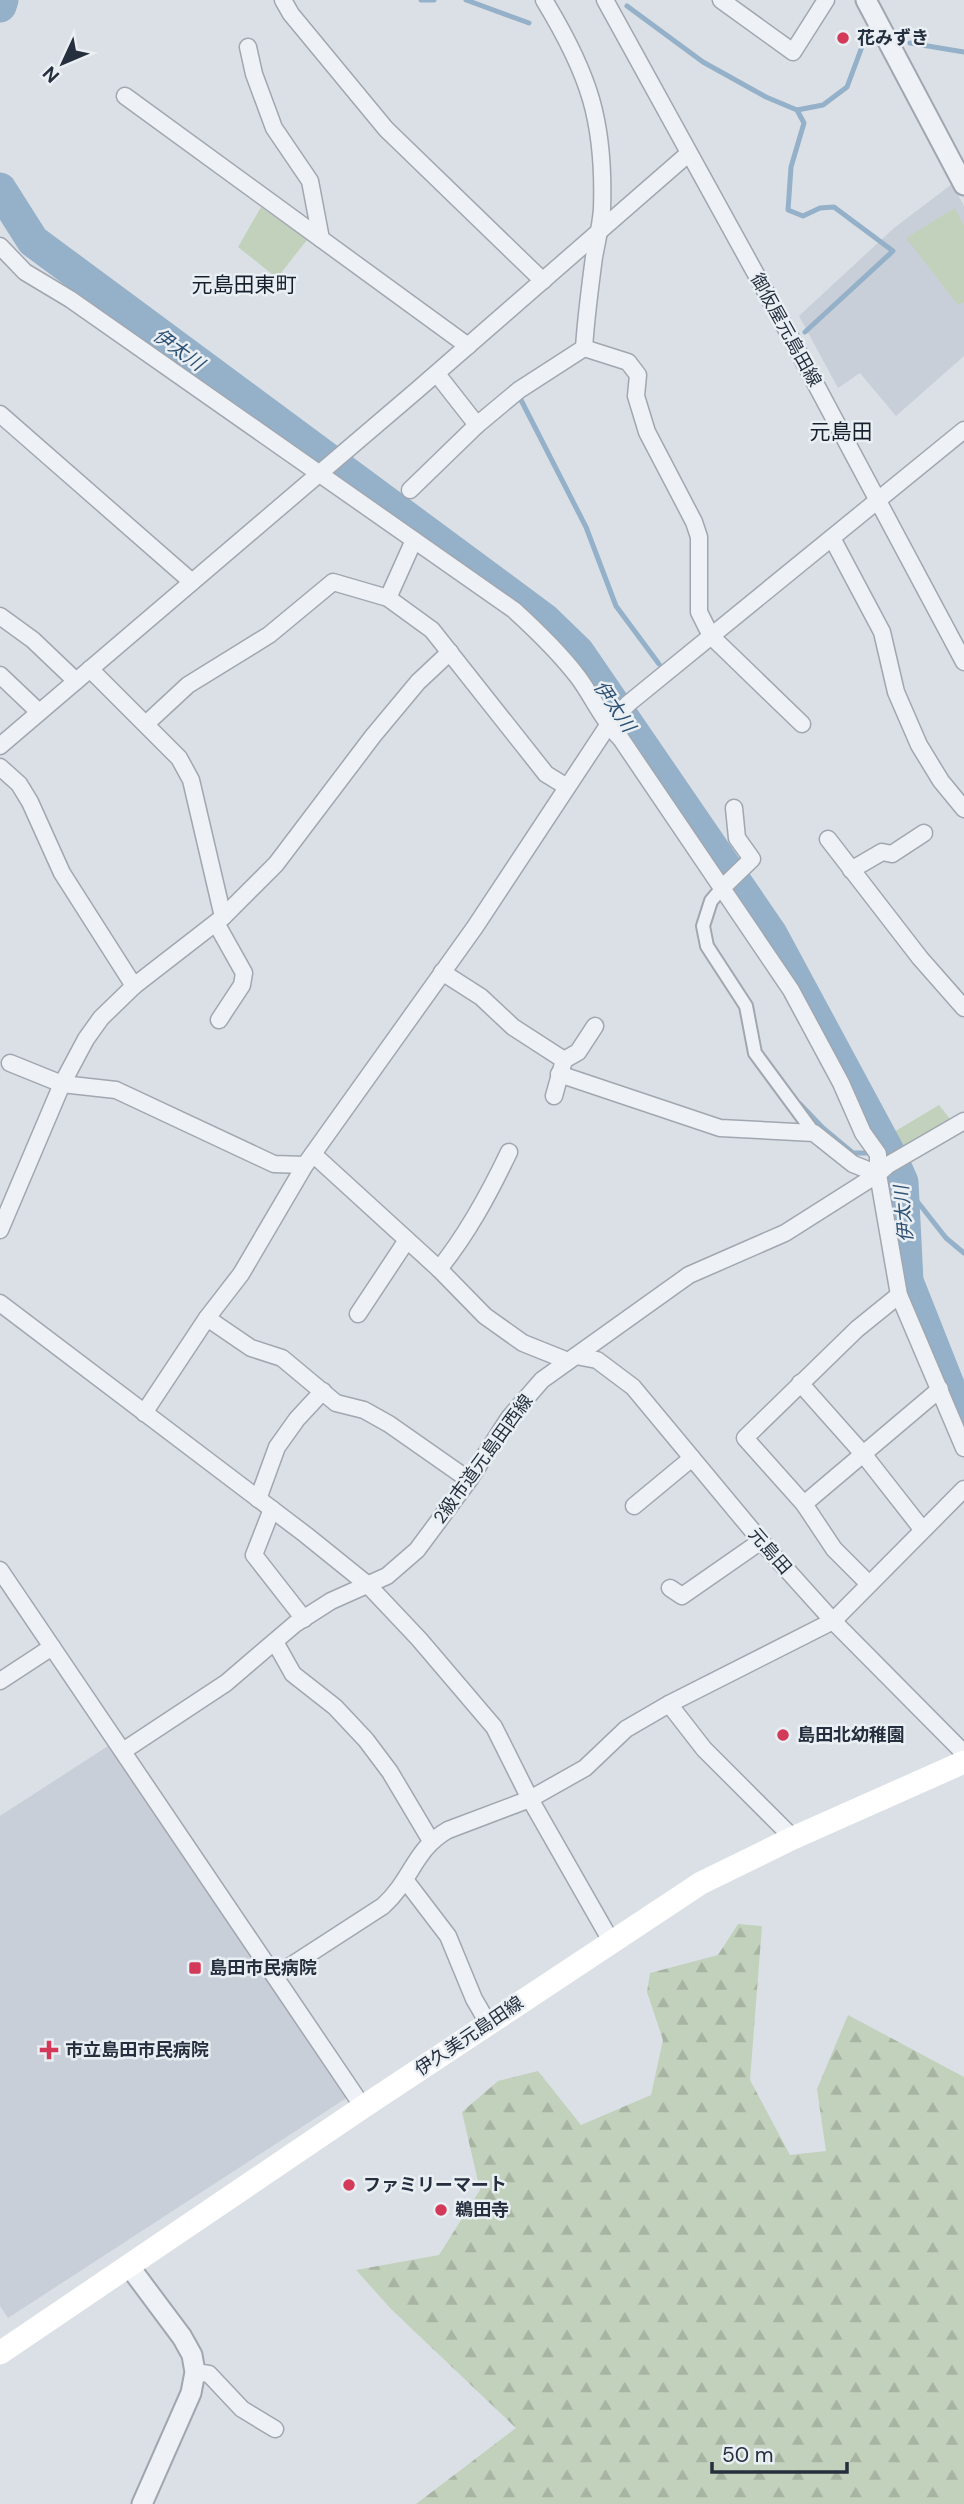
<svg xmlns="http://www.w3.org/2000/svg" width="964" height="2504" font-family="'DM Sans','Noto Sans JP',sans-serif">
  <defs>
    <pattern id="forest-firs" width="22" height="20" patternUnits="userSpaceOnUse" patternTransform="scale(1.75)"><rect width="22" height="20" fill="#c2d1bc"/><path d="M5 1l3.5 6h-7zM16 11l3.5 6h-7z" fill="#a7b4a2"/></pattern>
  </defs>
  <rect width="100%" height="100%" fill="#dbe0e6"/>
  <!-- built -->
  <g fill="#c9cfd8">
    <path d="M952,184L964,206V356L896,416L860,373L838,388L799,316L894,228Z"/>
    <path d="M108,1746L348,2097L8,2318L0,2306V1816Z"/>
  </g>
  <!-- green -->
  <g fill="#c2d1bc">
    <path d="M261,207L307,240L277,278L238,247Z"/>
    <path d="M955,208L964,226V302L958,305L906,238Z"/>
    <path d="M939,1105L954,1124L904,1153L894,1132Z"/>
  </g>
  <!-- forest -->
  <path fill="url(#forest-firs)" d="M738,1924L762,1926L750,2080L790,2155L826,2151L817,2089L848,2015L964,2077V2504H416L516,2428L391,2309L356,2270L439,2255L480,2190L462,2112L498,2081L538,2071L581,2125L651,2095L663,2040L647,1992L650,1973L718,1955Z"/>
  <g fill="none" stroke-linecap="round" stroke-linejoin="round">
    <!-- stream -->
    <g stroke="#94b1c9" stroke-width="5">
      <path d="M421,0H434"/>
      <path d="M466,0L529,23"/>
      <path d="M627,6L703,62L766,97L797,110L823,105L847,87L866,36"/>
      <path d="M910,43L964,52"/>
      <path d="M797,110L804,123L791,167L788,210L803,216L820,208L834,207L893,251L805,332"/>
      <path d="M521,400L586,527L616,606L659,664"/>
      <path d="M800,1104L823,1128L853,1153H889"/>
      <path d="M902,1182L946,1238L964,1253"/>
    </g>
    <!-- river -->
    <g stroke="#94b1c9" stroke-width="33">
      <path d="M0,6L2,0"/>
      <path d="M0,189L33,241L545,620L578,652L771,934L889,1153L902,1182L907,1281L964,1425"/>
    </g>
    <!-- pedestrian casing -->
    <g stroke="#a1a7b0" stroke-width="16">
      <path id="pedestrian" d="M722,888L711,901L703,926L707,946L746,1006L755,1053L814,1133"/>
    </g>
    <!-- minor casing -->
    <g stroke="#a1a7b0" stroke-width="19">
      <g id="minor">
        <path d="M283,0L291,14L386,129L543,281"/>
        <path d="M544,0C589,74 605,121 602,209C601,224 597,241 594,257C590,287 586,317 584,348"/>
        <path d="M605,0L790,336L964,662"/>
        <path d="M721,0L793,52L826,0"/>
        <path d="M248,47L254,74L274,128L310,181L321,239"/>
        <path d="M125,96L468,346"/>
        <path d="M0,246L25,272L70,299L514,610C537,631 559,652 578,677C593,697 602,720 621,739L791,990L841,1083L863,1133L878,1154V1174L899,1295L964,1448"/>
        <path d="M437,374L477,425L519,390L584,348L628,362L638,375L636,396L647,432L694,522L699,537V612L711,636L802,724"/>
        <path d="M0,414L192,582"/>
        <path d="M410,490L477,425"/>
        <path d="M832,538L882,632L896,692L919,745L941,781L964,809"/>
        <path d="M388,598L414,540"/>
        <path d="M0,616L33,640L76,681"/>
        <path d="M90,669L179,758L191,780L223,917"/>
        <path d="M0,675L39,712"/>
        <path d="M147,723L188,685L269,635L333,582L388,598L432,630L546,774L567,787"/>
        <path d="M0,746L416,391L688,154"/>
        <path d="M0,767L19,784L30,802L62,873L134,986"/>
        <path d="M828,839L920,958L964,1008"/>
        <path d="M851,870L882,852L892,854L924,833"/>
        <path d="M722,888L752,859L737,838L734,808"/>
        <path d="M216,923L244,973L242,985L219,1020"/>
        <path d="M442,972L481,997L513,1027L564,1060L554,1096"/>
        <path d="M564,1060L578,1052L595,1026"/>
        <path d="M10,1063L62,1084L116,1090L274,1164L305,1165"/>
        <path d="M559,1074L720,1128L814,1133L853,1164L878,1174"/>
        <path d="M313,1154L439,1269L485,1316L523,1343L568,1361"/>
        <path d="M0,1230L62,1084L86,1039L101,1018L134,986L223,917L276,864L373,736L418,682L450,652"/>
        <path d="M439,1269C468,1233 489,1194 509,1152"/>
        <path d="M0,1303L306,1535L368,1585L419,1639L494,1727L530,1799L611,1941"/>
        <path d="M358,1314L407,1240"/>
        <path d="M207,1318L251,1348L282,1358L336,1403L364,1410L389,1424L469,1480"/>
        <path d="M576,1356L597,1360L633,1387L761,1541L833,1621L964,1753"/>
        <path d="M800,1383L864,1455L922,1529"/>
        <path d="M144,1413L207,1318L241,1274L305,1165L475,927L611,721L629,703L964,430"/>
        <path d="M258,1499L277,1447L297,1419L323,1391"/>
        <path d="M804,1504L940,1389"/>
        <path d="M634,1506L692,1458"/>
        <path d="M272,1509L254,1555L304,1619"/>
        <path d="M0,1570L363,2107"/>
        <path d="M869,1584L834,1549L804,1504L745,1438L857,1329L899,1295"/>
        <path d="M670,1588L682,1596L761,1541"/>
        <path d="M275,1642L293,1674L335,1707L366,1740L390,1772L431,1841"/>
        <path d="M0,1681L52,1647"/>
        <path d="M669,1704L704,1749L793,1838"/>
        <path d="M123,1751L226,1683L295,1624L331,1601L387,1576L417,1550L469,1480L509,1418L542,1380L689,1275L785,1233L878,1174L888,1165L964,1121"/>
        <path d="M406,1881L448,1936L474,1999L488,2023"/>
        <path d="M275,1976L383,1906C412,1880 414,1849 448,1830L530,1799L585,1768L626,1729L669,1704L833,1621L964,1489"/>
        <path d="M195,2372L209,2374L242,2409L275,2429"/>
      </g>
    </g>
    <!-- tertiary casing -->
    <g stroke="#a1a7b0" stroke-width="23">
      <g id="tertiary">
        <path d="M866,0L964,185"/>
        <path d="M129,2266L182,2337L192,2355L195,2372L191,2393L142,2504"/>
      </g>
    </g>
    <!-- pedestrian -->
    <use href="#pedestrian" stroke="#eef1f5" stroke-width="12"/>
    <!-- minor -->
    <use href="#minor" stroke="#eef1f5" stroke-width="16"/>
    <!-- tertiary -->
    <use href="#tertiary" stroke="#eef1f5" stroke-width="19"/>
    <!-- secondary -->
    <path stroke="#fff" stroke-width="23" d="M0,2353L363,2107L701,1883L793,1838L964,1762"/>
  </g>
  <!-- markers -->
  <g fill="#d33959" stroke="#eaeff4" stroke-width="2.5">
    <circle cx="843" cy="38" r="7"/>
    <circle cx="783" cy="1735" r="7"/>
    <rect x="188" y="1961" width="14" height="14" rx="3.5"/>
    <path d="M45.5 2039.5h7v7h7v7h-7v7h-7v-7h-7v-7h7z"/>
    <circle cx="349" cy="2185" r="7"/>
    <circle cx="441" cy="2210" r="7"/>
  </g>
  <g text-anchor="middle" stroke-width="5" stroke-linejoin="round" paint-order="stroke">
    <!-- poi labels -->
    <g font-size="18" font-weight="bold" fill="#252f3d" stroke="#eaeff4" text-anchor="start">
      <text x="857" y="44">花みずき</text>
      <text x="797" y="1741">島田北幼稚園</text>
      <text x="209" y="1974">島田市民病院</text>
      <text x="65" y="2056">市立島田市民病院</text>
      <text x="363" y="2191">ファミリーマート</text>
      <text x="455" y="2216">鵜田寺</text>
    </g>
    <!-- street labels -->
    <g font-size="18" fill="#252f3d" stroke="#eaeff4">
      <text transform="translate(786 330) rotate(61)" y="6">御仮屋元島田線</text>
      <text transform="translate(483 1459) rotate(-54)" y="6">2級市道元島田西線</text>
      <text transform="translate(770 1551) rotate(49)" y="6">元島田</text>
      <text transform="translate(469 2036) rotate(-34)" y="6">伊久美元島田線</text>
    </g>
    <!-- water labels -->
    <g font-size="19" font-style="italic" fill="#2e5072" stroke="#eaeff4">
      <text transform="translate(179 349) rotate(36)" y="7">伊太川</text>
      <text transform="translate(615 706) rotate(56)" y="7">伊太川</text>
      <text transform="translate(903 1214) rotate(-95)" y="7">伊太川</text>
    </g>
    <!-- quarter labels -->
    <g font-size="21" fill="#17202d" stroke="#eaeff4">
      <text x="244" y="292">元島田東町</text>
      <text x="841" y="439">元島田</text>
    </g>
  </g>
  <!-- north arrow -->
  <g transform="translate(63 63) rotate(226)" stroke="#eaeff4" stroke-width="5" paint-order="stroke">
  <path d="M0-5L12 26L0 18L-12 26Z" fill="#252f3d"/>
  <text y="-10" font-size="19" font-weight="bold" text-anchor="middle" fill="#252f3d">N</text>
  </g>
  <!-- scale -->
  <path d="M712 2462v10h135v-10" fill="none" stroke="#252f3d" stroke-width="3.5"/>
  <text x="722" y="2462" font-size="21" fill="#252f3d" stroke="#eaeff4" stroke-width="5" paint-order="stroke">50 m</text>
</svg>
